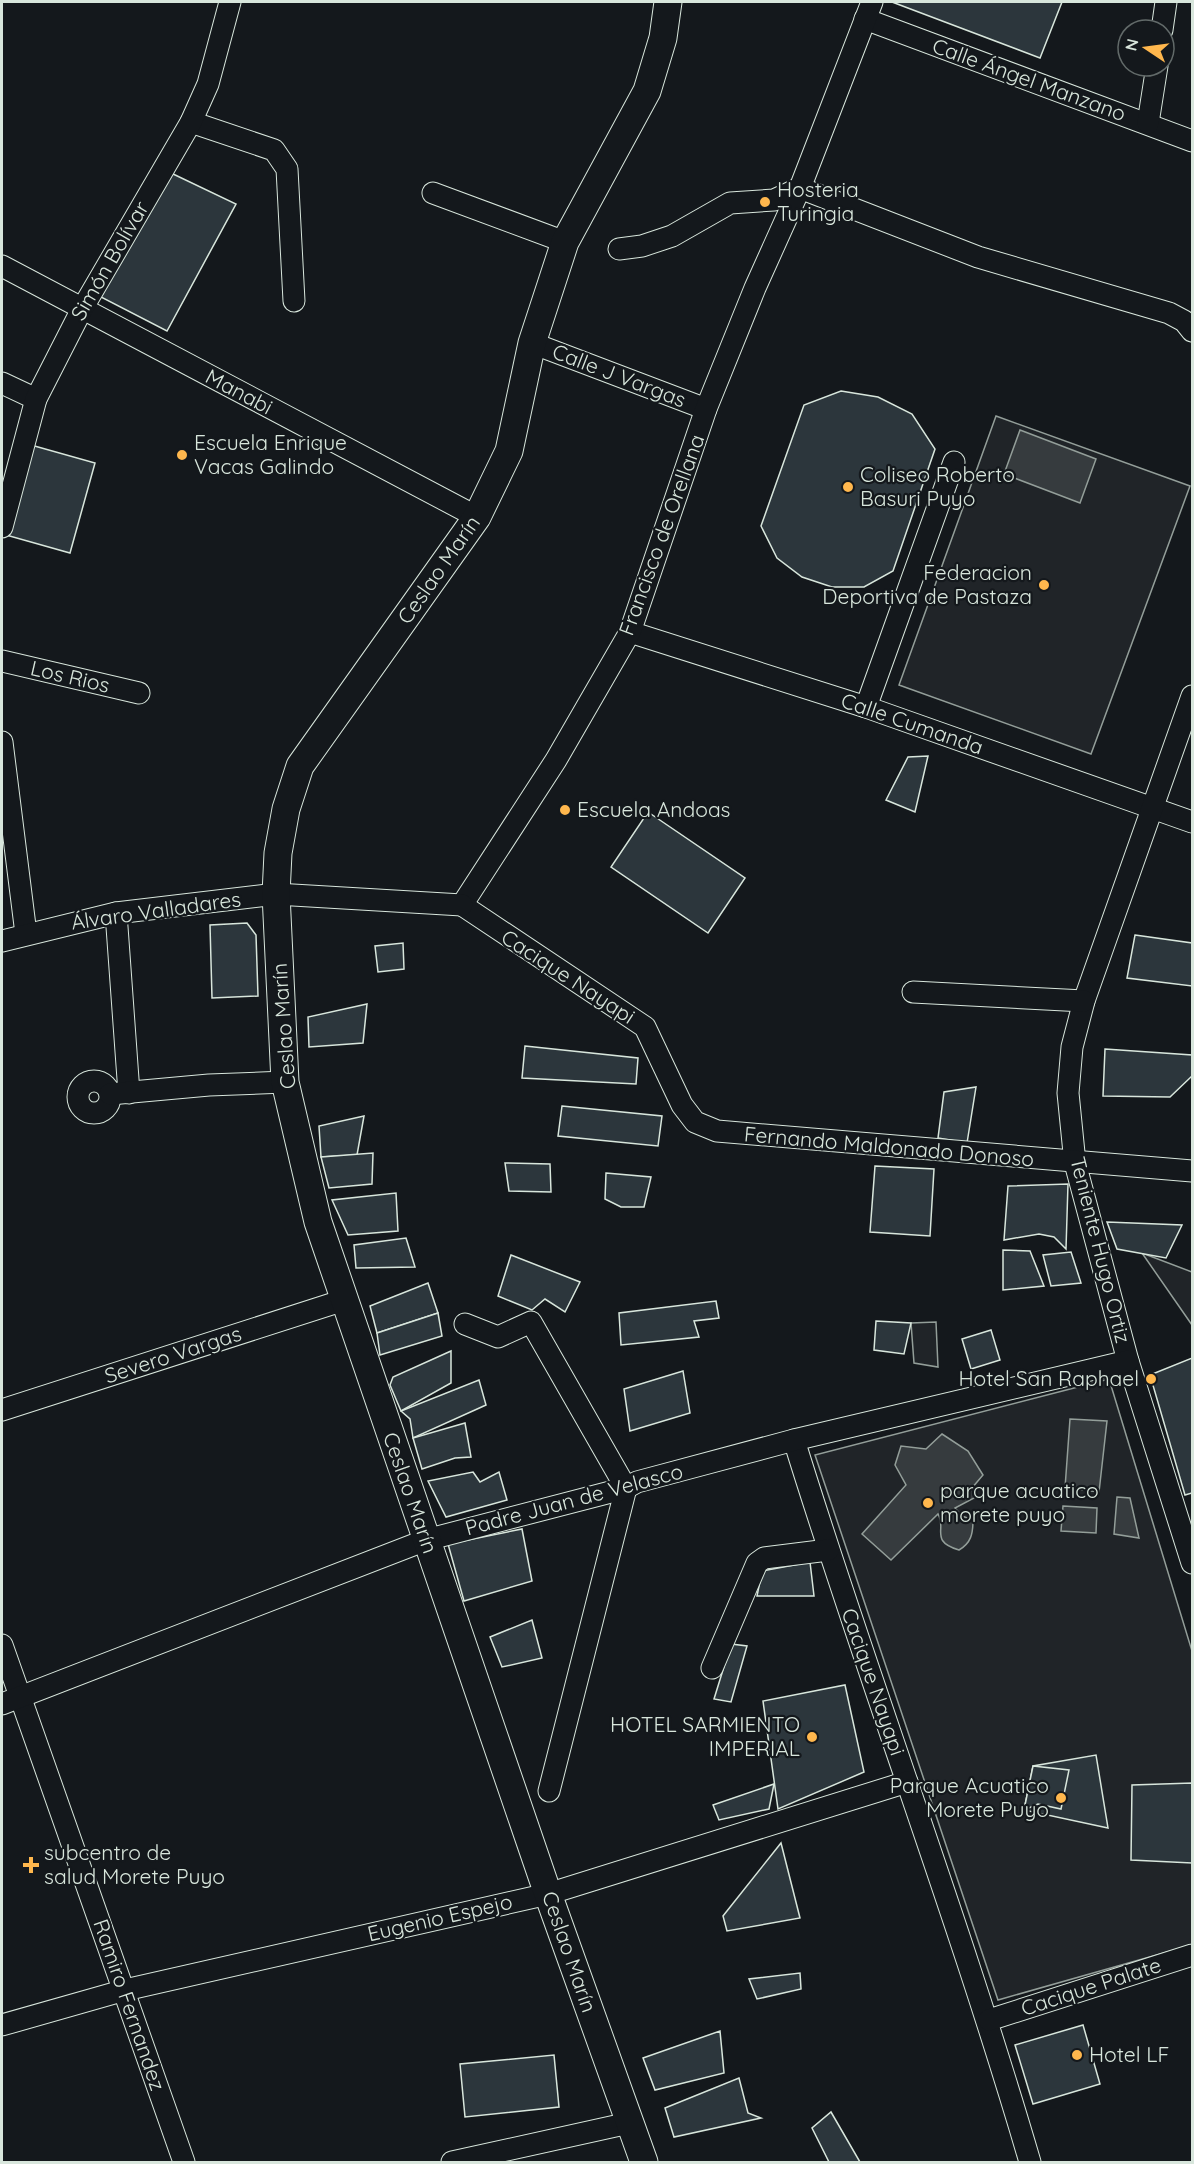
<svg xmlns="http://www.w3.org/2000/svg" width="1194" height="2164" font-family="Quicksand,sans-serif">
  <rect width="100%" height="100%" fill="#14181c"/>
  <!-- green -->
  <g fill="#202428" stroke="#939e99" stroke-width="1.5">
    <path d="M996,416L1190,486L1091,754L899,685Z"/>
    <path d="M1142,1253L1192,1272V1325Z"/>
    <path d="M936,1322L938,1367L914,1363L911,1323Z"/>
    <path d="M1109,1379L1192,1651V1945L998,2000L815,1455Z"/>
  </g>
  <!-- water -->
  <g fill="#363b3e" stroke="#939e99" stroke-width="1.5">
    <path d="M1020,430L1096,459L1080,503L1004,474Z"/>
    <path d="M1070,1419L1107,1421L1099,1492L1065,1488Z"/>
    <path d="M942,1434L968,1451L983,1475L972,1488L976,1497L955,1508L962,1516L973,1520C973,1534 971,1543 959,1550C929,1541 947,1529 938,1514L891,1560L862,1534L906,1485L895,1465L901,1446L926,1449Z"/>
    <path d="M1117,1497L1130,1498L1139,1538L1114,1534Z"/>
    <path d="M1063,1506L1097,1508L1096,1533L1061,1531Z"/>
  </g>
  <!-- building -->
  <g fill="#2c363c" stroke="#d8e6dc" stroke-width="1.5">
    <path d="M892,2H1062L1040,58Z"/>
    <path d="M171,173L236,204L167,331L99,296Z"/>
    <path d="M841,391L878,397L912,414L935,449L893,571L864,587H832L802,577L777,558L761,526L804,405Z"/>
    <path d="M31,445L95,463L70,553L6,535Z"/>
    <path d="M928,756L915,812L886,800L908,757Z"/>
    <path d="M648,812L745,878L708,933L611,867Z"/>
    <path d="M247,923L256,935L258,996L212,998L210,925Z"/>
    <path d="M1135,935L1192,943V986L1127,978Z"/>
    <path d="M403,943L404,969L378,972L375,946Z"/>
    <path d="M367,1004L363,1043L309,1047L308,1017Z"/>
    <path d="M525,1046L638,1058L636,1084L522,1078Z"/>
    <path d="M1105,1049L1192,1055V1076L1170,1097L1103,1096Z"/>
    <path d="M976,1087L967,1143L938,1138L944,1092Z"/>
    <path d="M562,1106L662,1116L658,1146L558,1136Z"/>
    <path d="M364,1116L357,1155L321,1157L319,1126Z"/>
    <path d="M373,1153L372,1184L329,1188L321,1157Z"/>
    <path d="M505,1163L550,1164L551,1192L509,1191Z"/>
    <path d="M875,1166L934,1169L930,1236L870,1232Z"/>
    <path d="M606,1173L651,1177L644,1207H621L605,1199Z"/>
    <path d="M1068,1184L1066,1249L1054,1237L1039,1234L1004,1240L1008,1186Z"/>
    <path d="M396,1193L398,1231L348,1235L332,1200Z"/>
    <path d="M1107,1222L1182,1225L1166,1258L1117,1249Z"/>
    <path d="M406,1238L415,1267L356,1268L354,1245Z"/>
    <path d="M1003,1250L1030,1251L1044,1286L1003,1290Z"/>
    <path d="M1071,1252L1081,1283L1051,1286L1043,1255Z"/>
    <path d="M511,1255L580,1282L565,1312L545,1299L532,1310L498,1296Z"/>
    <path d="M428,1283L438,1313L377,1333L370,1306Z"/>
    <path d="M716,1301L719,1318L694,1321L699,1337L621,1345L619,1313Z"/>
    <path d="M438,1313L442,1336L380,1355L377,1333Z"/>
    <path d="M876,1321L911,1323L904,1354L874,1350Z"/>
    <path d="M991,1330L1000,1360L971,1369L962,1339Z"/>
    <path d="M451,1351V1383L401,1411L390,1385L393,1377Z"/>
    <path d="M1192,1358V1493L1185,1495L1150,1375Z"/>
    <path d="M683,1371L690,1413L630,1431L624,1389Z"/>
    <path d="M479,1380L486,1405L413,1438L410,1419L401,1411Z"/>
    <path d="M465,1423L471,1457L455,1458L422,1469L413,1438Z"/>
    <path d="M473,1472L480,1482L499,1472L507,1500L446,1517L428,1481Z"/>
    <path d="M522,1529L532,1581L464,1601L448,1544Z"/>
    <path d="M810,1562L814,1596H757L762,1571Z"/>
    <path d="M532,1620L542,1658L502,1667L490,1637Z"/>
    <path d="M731,1644L747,1646L731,1702L714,1699Z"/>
    <path d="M845,1685L864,1772L778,1809L763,1701Z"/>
    <path d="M1096,1755L1108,1828L1024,1810L1033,1766Z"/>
    <path d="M1033,1766L1069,1770L1061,1809L1038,1804L1024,1810Z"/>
    <path d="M1192,1783V1863L1131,1860L1132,1785Z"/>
    <path d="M774,1784L769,1809L719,1820L713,1805Z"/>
    <path d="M781,1843L800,1918L727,1931L723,1916Z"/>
    <path d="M800,1973L801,1989L757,1999L749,1979Z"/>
    <path d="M1083,2025L1100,2084L1033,2104L1015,2045Z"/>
    <path d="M720,2031L724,2073L655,2090L643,2058Z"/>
    <path d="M554,2055L559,2107L465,2117L460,2064Z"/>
    <path d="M739,2078L748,2113L761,2118L674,2137L665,2108Z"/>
    <path d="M831,2112L860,2162H829L812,2128Z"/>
  </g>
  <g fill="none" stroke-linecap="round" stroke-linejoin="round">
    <!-- minor casing -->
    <g stroke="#d8e6dc" stroke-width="23">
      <g id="minor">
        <path d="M865,19L1192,141"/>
        <path d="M1162,30L1166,2"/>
        <path d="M191,122L274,150L287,169L294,301"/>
        <path d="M1148,123L1157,66"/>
        <path d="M433,193L565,242"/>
        <path d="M619,249L642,246L672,236L730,203L774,200L800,188L978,257L1169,313L1184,321L1192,331"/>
        <path d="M2,266L477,517"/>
        <path d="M532,343L706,409"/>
        <path d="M2,383L36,399"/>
        <path d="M2,527L36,399L82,309L191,122L208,84L230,2"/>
        <path d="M630,632L866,707L1192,822"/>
        <path d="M2,661L139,693"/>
        <path d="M1192,696L1084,1001L1072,1047L1068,1093L1075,1163L1128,1361L1192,1563"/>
        <path d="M866,707L954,462"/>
        <path d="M2,742L26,934"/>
        <path d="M462,905L556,760L630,632L706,409L755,288L800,188L872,2"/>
        <path d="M462,905L645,1027L682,1105L695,1122L717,1131L1192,1171"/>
        <path d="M116,913L129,1093"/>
        <path d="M2,941L116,913L276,894L462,905"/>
        <path d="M913,992L1084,1001"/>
        <circle cx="94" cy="1097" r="16"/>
        <path d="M110,1094L209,1085L285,1082"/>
        <path d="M465,1324L498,1337L531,1322L626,1488L549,1791"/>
        <path d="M2,1410L344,1300"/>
        <path d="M794,1440C869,1683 959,1919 1030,2162"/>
        <path d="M2,1645L184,2162"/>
        <path d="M712,1668L757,1563L764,1558L828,1550"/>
        <path d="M2,1704L426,1540L626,1488L637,1482L794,1440L1128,1361"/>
        <path d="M989,2020L1192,1955"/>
        <path d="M2,2025L125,1990L548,1894L907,1782"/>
        <path d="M452,2162L629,2123"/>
      </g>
    </g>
    <!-- major casing -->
    <g stroke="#d8e6dc" stroke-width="29">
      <path id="major" d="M644,2162L548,1894L318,1222L285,1082L276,894L278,853L286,809L300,766L477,517L509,451L532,343L565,242L647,91L663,38L668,2"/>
    </g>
    <!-- minor -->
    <use href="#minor" stroke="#14181c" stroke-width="21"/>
    <!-- major -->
    <use href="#major" stroke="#14181c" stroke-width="27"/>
  </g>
  <!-- markers -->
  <g fill="#ffb74d" stroke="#14181c" stroke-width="2">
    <circle cx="765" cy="202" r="6"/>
    <circle cx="182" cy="455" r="6"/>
    <circle cx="848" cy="487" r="6"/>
    <circle cx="1044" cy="585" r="6"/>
    <circle cx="565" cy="810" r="6"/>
    <circle cx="1151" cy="1379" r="6"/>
    <circle cx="928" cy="1503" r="6"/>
    <circle cx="812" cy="1737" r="6"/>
    <circle cx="1061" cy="1798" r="6"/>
    <path d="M28 1856h6v6h6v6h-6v6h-6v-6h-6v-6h6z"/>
    <circle cx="1077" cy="2055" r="6"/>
  </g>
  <g text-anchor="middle" stroke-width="4.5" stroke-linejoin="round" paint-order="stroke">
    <!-- street labels -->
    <g font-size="21" fill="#d8e6dc" stroke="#14181c">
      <text transform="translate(1029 80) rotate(20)" y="7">Calle Ángel Manzano</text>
      <text transform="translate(110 261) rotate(-60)" y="7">Simón Bolívar</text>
      <text transform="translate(619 376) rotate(21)" y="7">Calle J Vargas</text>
      <text transform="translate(239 392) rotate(28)" y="7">Manabi</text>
      <text transform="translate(662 535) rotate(-70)" y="7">Francisco de Orellana</text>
      <text transform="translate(439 570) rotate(-55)" y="7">Ceslao Marín</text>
      <text transform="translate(70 677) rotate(13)" y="7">Los Rios</text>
      <text transform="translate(912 724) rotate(19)" y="7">Calle Cumanda</text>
      <text transform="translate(156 911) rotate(-8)" y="7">Álvaro Valladares</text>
      <text transform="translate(568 977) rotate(33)" y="7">Cacique Nayapi</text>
      <text transform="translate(284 1026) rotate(-94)" y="7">Ceslao Marín</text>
      <text transform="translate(889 1147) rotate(5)" y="7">Fernando Maldonado Donoso</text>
      <text transform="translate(1100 1250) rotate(76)" y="7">Teniente Hugo Ortiz</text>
      <text transform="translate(173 1355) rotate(-18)" y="7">Severo Vargas</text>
      <text transform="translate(410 1493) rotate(71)" y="7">Ceslao Marín</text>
      <text transform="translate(574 1500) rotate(-15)" y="7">Padre Juan de Velasco</text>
      <text transform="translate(873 1682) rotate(71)" y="7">Cacique Nayapi</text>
      <text transform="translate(440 1918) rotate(-13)" y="7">Eugenio Espejo</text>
      <text transform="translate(569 1952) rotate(71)" y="7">Ceslao Marín</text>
      <text transform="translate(1091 1987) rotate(-18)" y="7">Cacique Palate</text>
      <text transform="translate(129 2005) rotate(71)" y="7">Ramiro Fernandez</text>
    </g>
    <!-- poi labels -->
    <g font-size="21" fill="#d8e6dc" stroke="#14181c" text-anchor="start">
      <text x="777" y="197">Hosteria<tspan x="777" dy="24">Turingia</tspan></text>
      <text x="194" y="450">Escuela Enrique<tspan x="194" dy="24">Vacas Galindo</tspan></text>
      <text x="860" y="482">Coliseo Roberto<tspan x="860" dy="24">Basuri Puyo</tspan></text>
      <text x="1032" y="580" text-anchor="end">Federacion<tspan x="1032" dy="24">Deportiva de Pastaza</tspan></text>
      <text x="577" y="817">Escuela Andoas</text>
      <text x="1139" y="1386" text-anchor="end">Hotel San Raphael</text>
      <text x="940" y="1498">parque acuatico<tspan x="940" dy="24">morete puyo</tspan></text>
      <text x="800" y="1732" text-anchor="end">HOTEL SARMIENTO<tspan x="800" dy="24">IMPERIAL</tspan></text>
      <text x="1049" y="1793" text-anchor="end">Parque Acuatico<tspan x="1049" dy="24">Morete Puyo</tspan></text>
      <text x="44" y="1860">subcentro de<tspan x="44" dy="24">salud Morete Puyo</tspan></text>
      <text x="1089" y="2062">Hotel LF</text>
    </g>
  </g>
  <!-- border -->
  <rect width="1194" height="2164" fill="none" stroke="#d8e6dc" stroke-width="6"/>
  <!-- north arrow -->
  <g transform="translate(1146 48) rotate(283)"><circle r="28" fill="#14181c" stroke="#626a69" stroke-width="1.5"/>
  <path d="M0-4.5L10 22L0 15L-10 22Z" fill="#ffb74d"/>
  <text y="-9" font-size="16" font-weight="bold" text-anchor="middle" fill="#d8e6dc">N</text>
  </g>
</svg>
